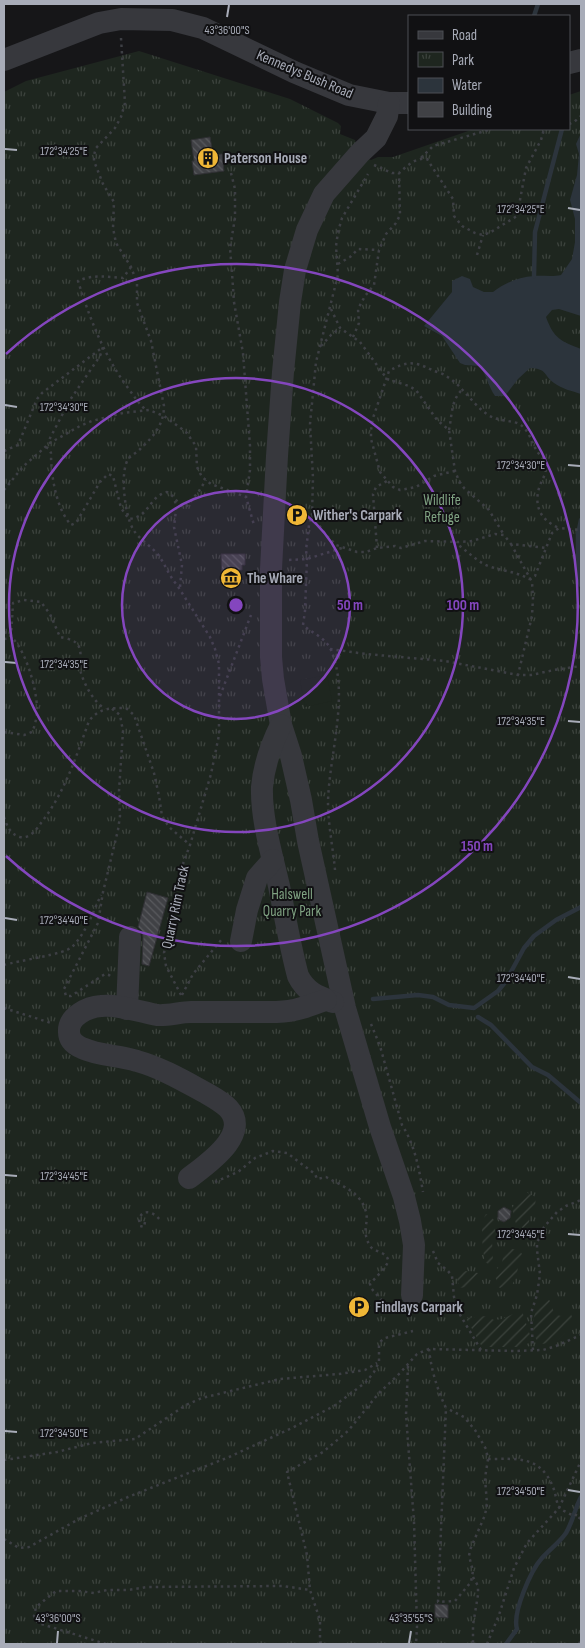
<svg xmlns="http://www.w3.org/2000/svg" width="585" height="1648" font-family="'Sofia Sans Condensed',sans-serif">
  <defs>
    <pattern id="park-tufts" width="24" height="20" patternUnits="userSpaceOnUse" patternTransform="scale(1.25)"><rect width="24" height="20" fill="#1e261f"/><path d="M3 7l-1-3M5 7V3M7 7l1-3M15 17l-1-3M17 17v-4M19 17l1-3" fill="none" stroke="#3c433d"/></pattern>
    <pattern id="garden-furrows" width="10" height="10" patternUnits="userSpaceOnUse" patternTransform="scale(1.25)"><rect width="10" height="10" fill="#1e261f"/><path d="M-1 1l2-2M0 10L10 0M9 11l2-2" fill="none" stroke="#3c433d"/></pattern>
    <pattern id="building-back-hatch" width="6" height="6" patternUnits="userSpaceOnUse" patternTransform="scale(1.25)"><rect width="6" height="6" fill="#404145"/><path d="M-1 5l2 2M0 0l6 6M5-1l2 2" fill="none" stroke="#595a5e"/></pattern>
  </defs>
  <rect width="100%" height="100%" fill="#161618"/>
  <!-- park -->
  <path fill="url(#park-tufts)" d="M139,51L290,99L338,123L341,126L340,134L355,140C358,149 361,157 371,160L378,157H393L474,129H569V95L581,91V1644H4V92L26,81Z"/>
  <!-- garden -->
  <g fill="url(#garden-furrows)">
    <path d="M526,1192L535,1197C537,1205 533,1209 529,1215V1224L523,1228L516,1224L512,1208L522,1195Z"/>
    <path d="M486,1214L489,1215L495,1221V1235L492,1240L493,1262L490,1265L485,1262C483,1250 479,1224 486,1214Z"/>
    <path d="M512,1249L519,1250L522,1254C516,1265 520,1276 510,1287L505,1286L500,1288L497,1286V1282L494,1273C501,1263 502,1268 503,1255L507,1250Z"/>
    <path d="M466,1271L478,1273L480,1279L478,1281H473L466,1287L460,1288L457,1279L459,1273Z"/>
    <path d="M547,1299L552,1302C552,1308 553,1315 561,1316L568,1313L571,1314L574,1323L559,1339L552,1343L540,1344C528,1333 532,1306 547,1299Z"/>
    <path d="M520,1311H522L531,1338L529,1343L519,1347H482L466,1318L486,1316L494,1320L502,1319Z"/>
  </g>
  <!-- pitch -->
  <path fill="#1e261f" d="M327,675L332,701L305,707L300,680Z"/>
  <!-- water -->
  <path fill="#2c343c" d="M581,133V316L559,309L552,310L546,317C554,339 561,341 581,349V394C572,391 562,389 554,383C543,375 548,369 530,368L518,379L505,396H495C488,386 487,375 479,366L465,365L460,363L442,336L424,326L452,292V281L462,276L470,279L473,287L484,292H493C505,283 518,277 534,276C543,275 551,277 561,275L572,259L575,242V219L570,200L577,175L579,154L576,144Z"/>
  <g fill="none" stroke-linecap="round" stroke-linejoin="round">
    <!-- stream -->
    <g stroke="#2c343c" stroke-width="4.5">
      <path d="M534,16L538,4"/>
      <path d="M534,276L535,232L562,129"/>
      <path d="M581,520L578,534V579L581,585"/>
      <path d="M373,999L418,995L433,997L449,1005L474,1008L498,991L506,981L524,948L534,936L556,920L581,907"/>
      <path d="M478,1017L491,1025L532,1067L548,1075L581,1103"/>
      <path d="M506,1644L517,1629C512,1613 531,1570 542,1558C550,1549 560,1542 566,1533C573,1521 575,1508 581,1497"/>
    </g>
  </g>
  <!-- building -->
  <g fill="url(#building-back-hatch)" stroke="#303034">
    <path d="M210,137L213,155L222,154L224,171L194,175L192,161H194L191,140Z"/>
    <path d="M221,554H245V565H242V570H239V582H222Z"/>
    <path d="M147,892L168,898L149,966L142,964L143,937L142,931L138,927Z"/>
    <path d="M504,1207L511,1211L510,1218L504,1222L498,1219V1211Z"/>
    <path d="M435,1604L448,1605V1618L435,1617Z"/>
  </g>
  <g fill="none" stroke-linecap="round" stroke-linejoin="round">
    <!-- path -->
    <g stroke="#3d3f44" stroke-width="2.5" stroke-dasharray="2.5 4" stroke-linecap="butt">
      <path d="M121,38L125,103L121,117L115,128L96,148L94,155V161L103,184L114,202L113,228L116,243L131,267L137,283V303L151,341L164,406C164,424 154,436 141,448C138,452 133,454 129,458C119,470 125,516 133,529C139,540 152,546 159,556C166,566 169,576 177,585L210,637L215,649L219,664V702"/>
      <path d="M569,124L574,122L581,116"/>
      <path d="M421,158L433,146L492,129"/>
      <path d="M374,165L392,173H399C407,166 416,157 427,159L453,199L454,216L462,226L475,233L483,235L491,232L517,216L526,168L541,140L544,129"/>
      <path d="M231,173L235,189V218L230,248L232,273L234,302L243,353L250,446V470L246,497L254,525"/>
      <path d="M477,255L483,235"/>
      <path d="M338,264L350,257L358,249L379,250"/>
      <path d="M131,267L123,278C107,277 93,274 78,281C90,319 104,356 128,388C134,396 138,403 145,409"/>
      <path d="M331,309L340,328L360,342L387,379L409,386L416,390L437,420L449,430L455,471L459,481L464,488L489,510L504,535"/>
      <path d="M353,337L359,323L358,309L365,296L374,285L379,250L386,234L396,223L400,215L399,173"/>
      <path d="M321,346L331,335L340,328"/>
      <path d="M449,430C452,416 451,400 462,390"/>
      <path d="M46,447L49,449L51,453C51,476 56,508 71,525L76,523L100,482L108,474L113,476L121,508L129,519C150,517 148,497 167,492C174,496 176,501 182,506H187L199,491L206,480"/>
      <path d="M4,451L18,445L37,399L42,393L103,347L100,356L70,400L48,442"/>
      <path d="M455,471L434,476L416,487L400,490L393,487L380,472L371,439V430L373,418L389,371C406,361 414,361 432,370C436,372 442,373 446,376C462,385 472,404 488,415C498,421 507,420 517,423C529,428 531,442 537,451C539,455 544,458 545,463C548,471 543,478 540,485C533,505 540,520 559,528"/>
      <path d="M4,490C11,482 17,473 25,465C30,460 45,448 48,444L80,426L92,421L123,413L149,410L164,416L186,432L196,446L197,467L202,477L211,484L246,497"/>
      <path d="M175,501L176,510L174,527L182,565L180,587"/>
      <path d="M312,515L326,535L336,545L357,552H366L377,548L395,546L401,548L425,541L459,542L472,541L495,534L504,535L511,544L546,548"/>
      <path d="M454,542C467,550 476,562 491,567C504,571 517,572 529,579L535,576L552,533L559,528L581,530"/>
      <path d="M511,544L532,582L533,598L532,616L518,675"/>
      <path d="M377,548L373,494L376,487L387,481"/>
      <path d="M289,560L307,559L342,548"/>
      <path d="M4,632C24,640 37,689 37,709C37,717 35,726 32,732L24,735L4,732"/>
      <path d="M11,637L13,603L24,600L41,602L50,614L60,637C64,638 71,639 75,642C84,648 79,664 81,673C85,686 94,702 105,709"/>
      <path d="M4,639L13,638"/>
      <path d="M330,649L366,654L445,661L518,675H531L554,670L581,666"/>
      <path d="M220,696L251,615"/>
      <path d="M4,817C7,826 10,834 20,837C30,839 36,830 41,823C65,792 76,757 89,721C99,708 110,708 126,708L134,715L154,773L159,796L162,816L169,827L190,845"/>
      <path d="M335,870C333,848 328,824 328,802C329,755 350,694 331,650C326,638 312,633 303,625L305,611L307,559L306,550L309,525L312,514L313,478L310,424L316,362L338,275L336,246L338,232L342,218L368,174"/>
      <path d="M4,965C17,961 65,954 72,947C86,933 93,912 101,895"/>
      <path d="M110,976L109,975L105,974L71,996H66L64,989L98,923L103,892L118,830L120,816L119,791L123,731L120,715L111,708"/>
      <path d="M181,995L166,966L164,953L180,872L190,845L211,774L219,735V702"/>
      <path d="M182,995L193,974L222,939"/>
      <path d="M4,1008L51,1023"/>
      <path d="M371,1024L380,1046L402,1125C415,1145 419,1169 423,1192"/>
      <path d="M215,1182L238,1172L255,1158L273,1151L287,1153L315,1174L317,1179L326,1177C342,1186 361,1192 366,1212C369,1224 361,1230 370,1246C374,1252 387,1252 388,1260C389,1265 374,1279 370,1284L371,1288L383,1302"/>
      <path d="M145,1222L144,1227L140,1226C136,1210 151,1208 160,1220"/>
      <path d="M433,1251L438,1263L448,1271L452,1276L454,1297L459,1313L481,1350"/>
      <path d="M429,1349C431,1369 437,1389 446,1408L438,1602L455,1601L471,1582L473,1571L469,1556L470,1550L485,1515L487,1504L485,1478L488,1459L486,1449L475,1430L464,1417L446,1408"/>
      <path d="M533,1350L531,1313L537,1295L540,1274L537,1250V1243L544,1227L557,1212L566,1206L581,1200"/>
      <path d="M408,1366L406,1415L414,1522L417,1627L416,1644"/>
      <path d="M488,1459C517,1459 540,1455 553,1487C556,1494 556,1503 560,1509L572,1515L573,1514L579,1516L578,1517L581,1519"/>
      <path d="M4,1460L57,1452L92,1443L135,1439L186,1405L202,1398L280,1379L339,1374L365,1370L377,1363"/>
      <path d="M4,1539L19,1548L29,1547L79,1519L128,1497L229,1457L292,1428L334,1406L366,1382L374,1372L379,1362V1346L381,1341L385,1338L413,1331"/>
      <path d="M473,1577L478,1586V1595L473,1625V1644"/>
      <path d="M106,1644L38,1623L34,1616L36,1607L56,1591H79L94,1593L107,1590H128L147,1587L283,1586L310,1590"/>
      <path d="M320,1644V1620L310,1590L307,1555L287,1472L323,1452L348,1431L379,1393L400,1373L417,1354L429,1349L514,1351L543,1350L556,1346L581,1335"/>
      <path d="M487,1644L499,1615L514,1568L527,1543L559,1508L581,1461"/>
      <path d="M579,1644L581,1640"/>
    </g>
    <!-- minor -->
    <g stroke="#37383d" stroke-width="22">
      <path d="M4,60L99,23L121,19L172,20L203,28L294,72L349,95L389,103H409"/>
      <path d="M569,63L581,60"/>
      <path d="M389,103L387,116L376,138L360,153L324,194L307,230L295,270L290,302L283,372L277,456L271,569V657L273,679L281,725L291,756L301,800L308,841L345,1008L380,1127L404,1197L410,1221L414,1245L412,1295"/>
      <path d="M281,725C271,745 264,764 262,787C261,819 272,855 279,886C285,916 290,946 298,976C306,992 317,996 333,1002"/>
      <path d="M241,941L247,910L257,878L273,860"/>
      <path d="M127,1009L130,937"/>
      <path d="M189,1178C207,1164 252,1134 228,1108C222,1102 213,1097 206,1093C184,1081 162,1068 137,1061C119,1055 99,1056 82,1048C75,1045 69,1040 69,1032C68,1016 88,1007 101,1006C118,1004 141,1012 157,1015C168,1016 180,1012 191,1012C213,1012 234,1012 256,1012C268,1012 282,1013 294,1010C305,1008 316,1003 326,1000"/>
    </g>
  </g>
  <!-- ticks -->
  <path fill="none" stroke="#a8acb8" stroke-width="2" d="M227,17L229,5M5,149L17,150M568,208L580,210M5,405L17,407M568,465L580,466M5,662L17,663M568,721L580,722M5,918L17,920M568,977L580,979M5,1175L17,1176M568,1234L580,1235M5,1431L17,1432M568,1490L580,1492M57,1643L58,1631M409,1643L411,1631"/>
  <!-- distance rings -->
  <circle cx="236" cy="605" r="114" fill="#8446be" fill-opacity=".12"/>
  <g fill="none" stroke="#8446be" stroke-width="2.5">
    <circle cx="236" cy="605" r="114"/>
    <circle cx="236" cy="605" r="227"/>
    <path d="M6 354A341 341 0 1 1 6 856"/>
  </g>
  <!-- icons -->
  <defs>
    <g id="building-disc" transform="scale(1.125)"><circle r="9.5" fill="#efb636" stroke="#111113"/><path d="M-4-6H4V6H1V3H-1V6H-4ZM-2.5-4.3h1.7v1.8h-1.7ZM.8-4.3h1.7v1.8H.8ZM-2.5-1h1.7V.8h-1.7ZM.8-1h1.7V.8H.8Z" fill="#111"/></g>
    <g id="parking-disc" transform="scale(1.125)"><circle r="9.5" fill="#efb636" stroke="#111113"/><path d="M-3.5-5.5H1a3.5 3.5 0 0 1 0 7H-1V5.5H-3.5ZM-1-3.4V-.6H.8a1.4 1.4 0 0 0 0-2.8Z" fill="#111"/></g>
    <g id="museum-disc" transform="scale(1.125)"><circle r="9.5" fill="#efb636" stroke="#111113"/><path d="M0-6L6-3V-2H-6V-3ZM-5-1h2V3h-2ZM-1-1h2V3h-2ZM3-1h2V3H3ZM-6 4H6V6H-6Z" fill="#111"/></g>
  </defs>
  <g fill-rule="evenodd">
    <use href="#building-disc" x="208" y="158"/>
    <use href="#parking-disc" x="297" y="515"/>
    <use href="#museum-disc" x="231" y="578"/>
    <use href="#parking-disc" x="359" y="1307"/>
  </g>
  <g text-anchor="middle" stroke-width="4" stroke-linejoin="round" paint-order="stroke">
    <!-- street labels -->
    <g font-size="15" fill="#a8acb8" stroke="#111113">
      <text transform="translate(305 74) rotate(23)" y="5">Kennedys Bush Road</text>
      <text transform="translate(175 907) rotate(-78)" y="5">Quarry Rim Track</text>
    </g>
    <!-- poi labels -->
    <g font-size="15" font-weight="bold" fill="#a8acb8" stroke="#111113" text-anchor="start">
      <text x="224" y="163">Paterson House</text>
      <text x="313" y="520">Wither's Carpark</text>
      <text x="247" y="583">The Whare</text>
      <text x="375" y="1312">Findlays Carpark</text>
    </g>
    <!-- park labels -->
    <g font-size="15" fill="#7fa282" stroke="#111113">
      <text x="442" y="505">Wildlife<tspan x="442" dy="17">Refuge</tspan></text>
      <text x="292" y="899">Halswell<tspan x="292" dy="17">Quarry Park</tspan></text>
    </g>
  </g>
  <g font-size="12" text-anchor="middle" fill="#a8acb8" stroke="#111113" stroke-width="4" stroke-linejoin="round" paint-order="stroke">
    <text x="227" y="34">43°36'00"S</text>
    <text x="64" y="155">172°34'25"E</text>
    <text x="521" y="213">172°34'25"E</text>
    <text x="64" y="411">172°34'30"E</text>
    <text x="521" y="469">172°34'30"E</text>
    <text x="64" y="668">172°34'35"E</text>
    <text x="521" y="725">172°34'35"E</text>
    <text x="64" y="924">172°34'40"E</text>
    <text x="521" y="982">172°34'40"E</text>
    <text x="64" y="1180">172°34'45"E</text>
    <text x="521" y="1238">172°34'45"E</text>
    <text x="64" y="1437">172°34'50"E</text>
    <text x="521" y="1495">172°34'50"E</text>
    <text x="58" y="1622">43°36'00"S</text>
    <text x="411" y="1622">43°35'55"S</text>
  </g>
  <circle cx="236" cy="605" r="8" fill="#8446be" stroke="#111113" stroke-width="2.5"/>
  <g font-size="15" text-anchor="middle" font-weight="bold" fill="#8446be" stroke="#111113" stroke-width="4" stroke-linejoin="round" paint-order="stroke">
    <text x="350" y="610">50 m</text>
    <text x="463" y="610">100 m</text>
    <text x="477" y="851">150 m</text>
  </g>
  <!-- border -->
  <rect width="585" height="1648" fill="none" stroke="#a8acb8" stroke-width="10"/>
  <!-- legend -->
  <rect x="408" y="15" width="162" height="115" fill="#111113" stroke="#4d4f55"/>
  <rect x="418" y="31" width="25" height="8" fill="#37383d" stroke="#4d4f55"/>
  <text x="452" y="40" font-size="15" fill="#a8acb8">Road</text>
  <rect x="418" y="52" width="25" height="15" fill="url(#park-tufts)" stroke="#4d4f55"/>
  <text x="452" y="65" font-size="15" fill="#a8acb8">Park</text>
  <rect x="418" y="78" width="25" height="15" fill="#2c343c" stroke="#4d4f55"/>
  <text x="452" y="90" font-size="15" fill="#a8acb8">Water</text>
  <rect x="418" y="102" width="25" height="15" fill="#404145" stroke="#4d4f55"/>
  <text x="452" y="115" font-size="15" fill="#a8acb8">Building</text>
</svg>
